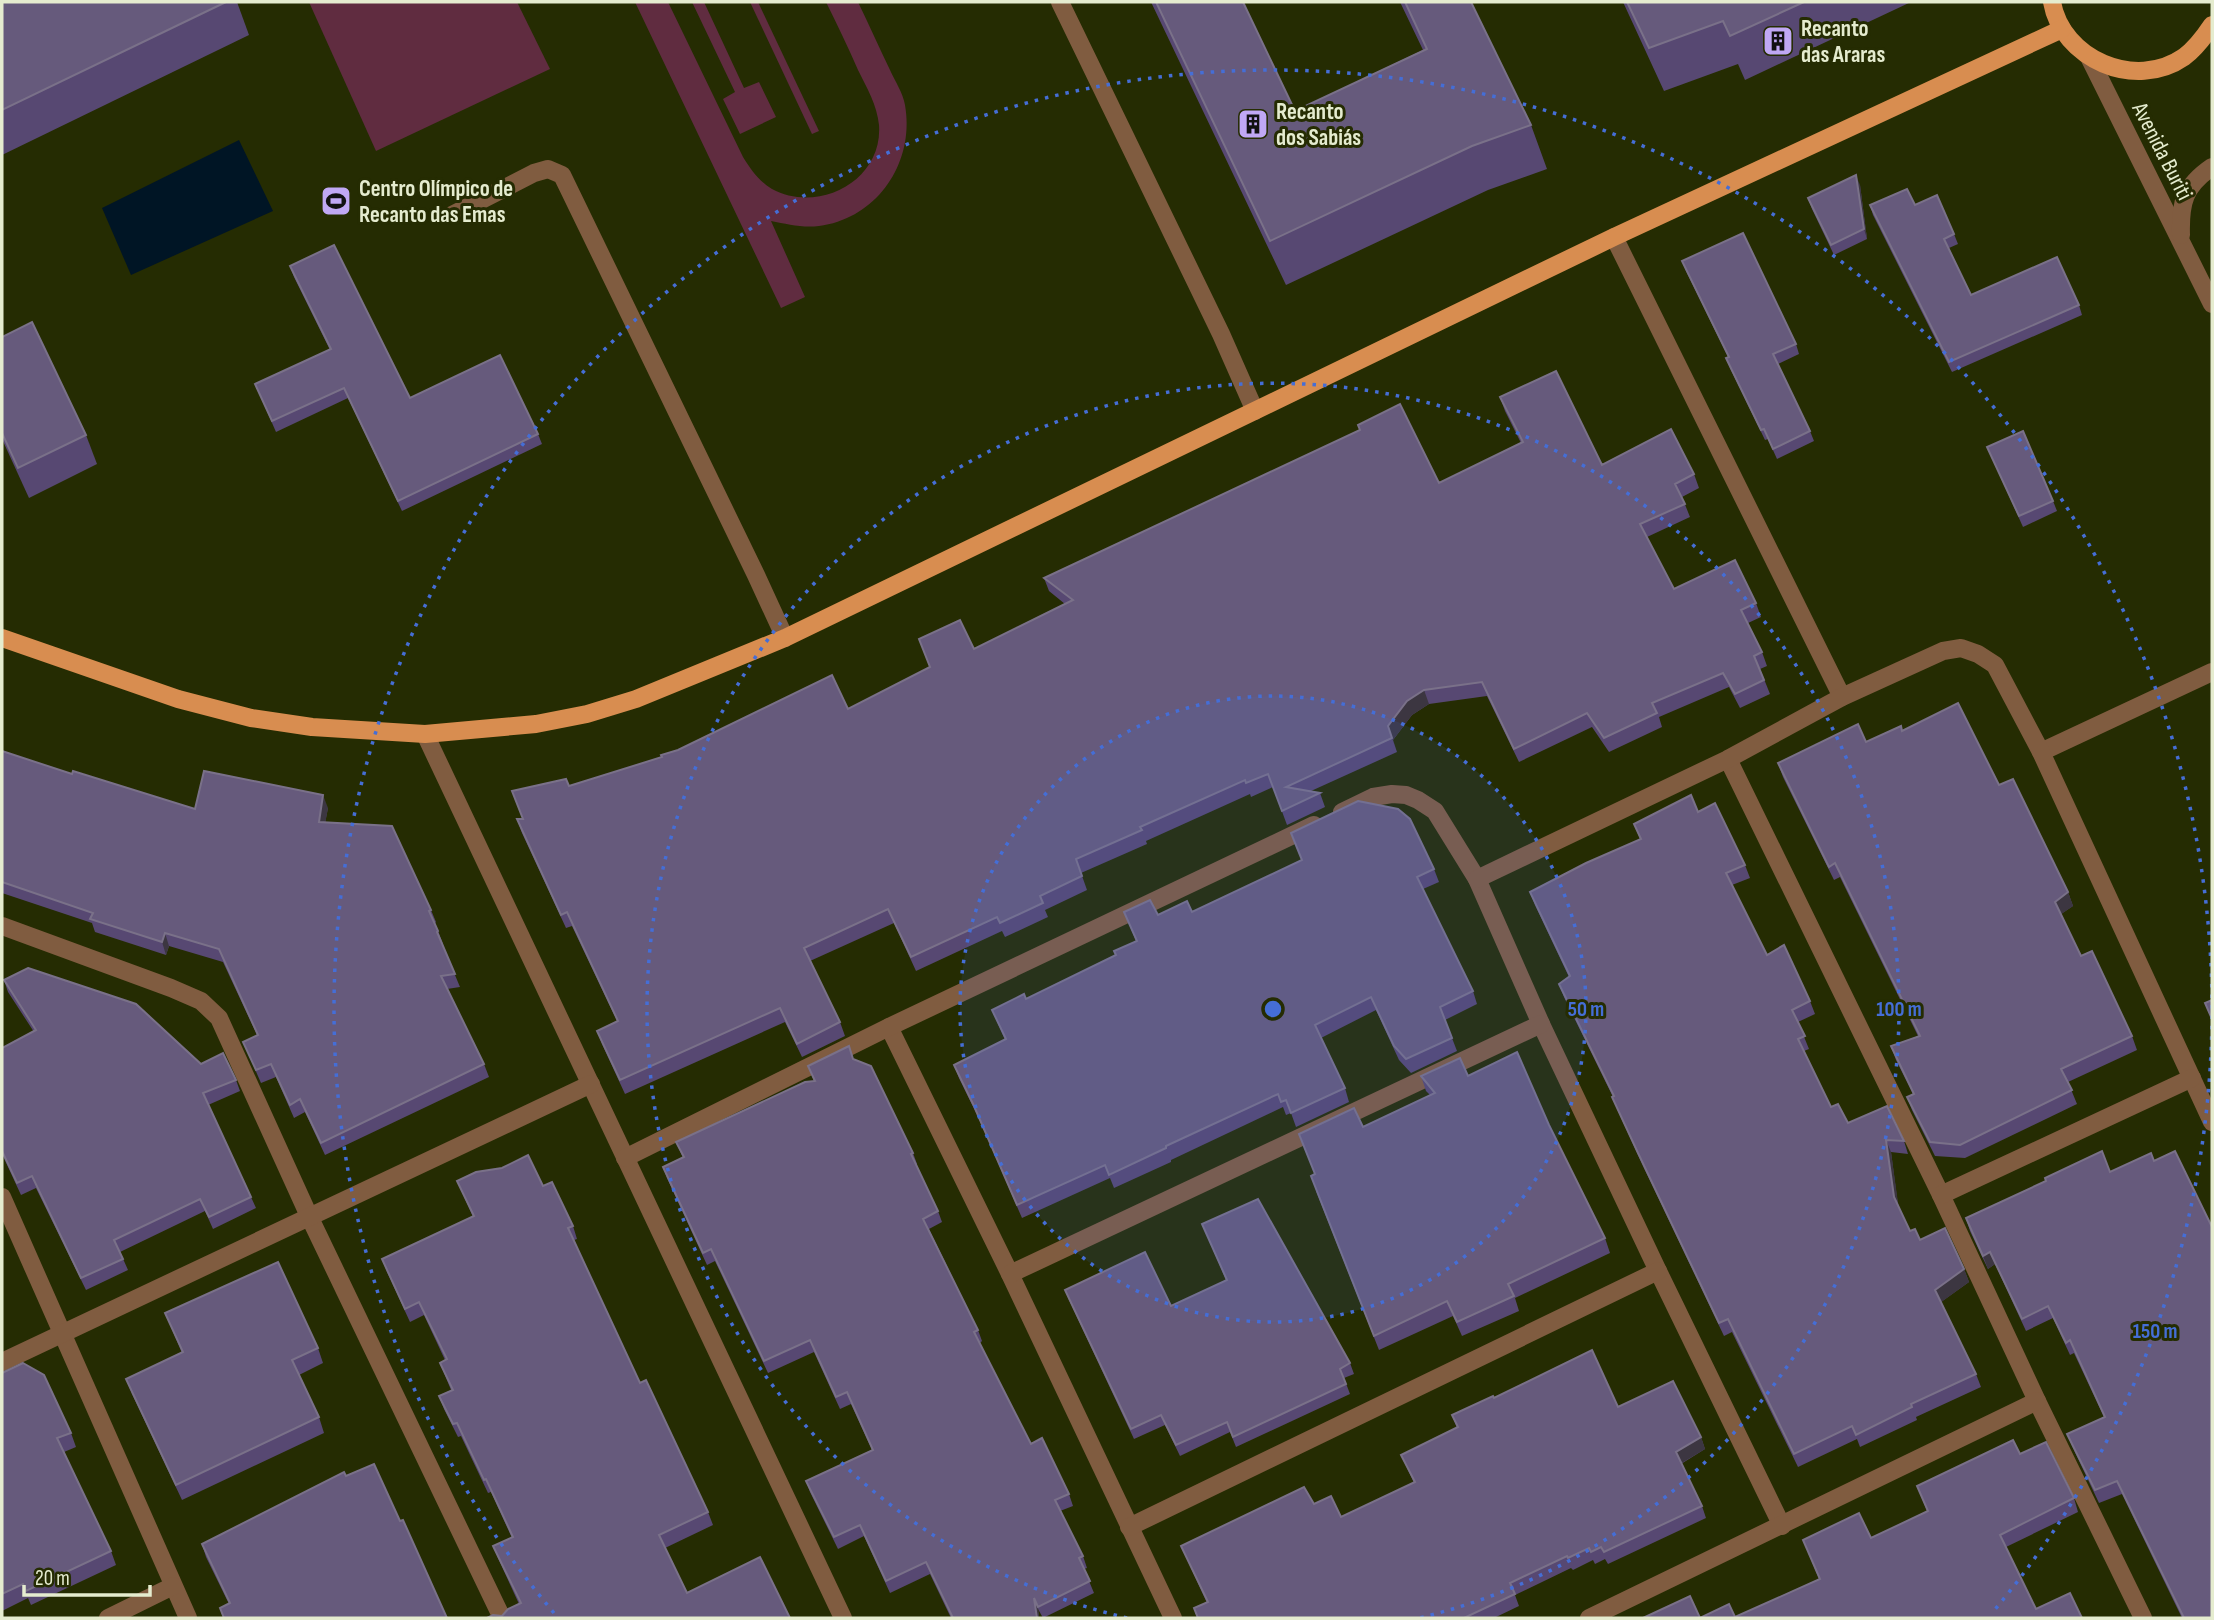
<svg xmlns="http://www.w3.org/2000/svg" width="2214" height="1620" font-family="'Sofia Sans Condensed',sans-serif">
  <rect width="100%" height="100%" fill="#252c02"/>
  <!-- green -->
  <g fill="#602c40">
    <path d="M309,2H517L550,69L376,151Z"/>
    <path d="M635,2H668L743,157C751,170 759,181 772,189C818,214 883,181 879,125C877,105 867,88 858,70C848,47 837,24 826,2H858C869,25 879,47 890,70C895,81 903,93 905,105C915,162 878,218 819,226C802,228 787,224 771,221L805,297L781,308Z"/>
    <path d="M692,2H704L744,88L759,82L776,117L740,134L723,99L735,92Z"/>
    <path d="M750,2H758L819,131L812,134Z"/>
  </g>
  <!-- water -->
  <path fill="#001525" d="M239,140L273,211L131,275L102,208Z"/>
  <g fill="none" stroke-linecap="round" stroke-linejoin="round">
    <!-- minor -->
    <g stroke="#805c40" stroke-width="18">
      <path d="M1060,2L1221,334L1255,411"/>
      <path d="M2089,57L2212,304"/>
      <path d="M452,215L534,173L548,169L562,175L756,575L785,638"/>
      <path d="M2181,235C2180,203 2184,186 2212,167"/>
      <path d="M1614,237L1842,697"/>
      <path d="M425,734L843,1618"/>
      <path d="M2041,752L2212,672"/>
      <path d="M1728,759L1941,1195L2037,1401L2143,1618"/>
      <path d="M1342,812L1373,797L1392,794L1406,795L1418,800L1435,811L1477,879L1541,1024L1658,1271L1782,1526"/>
      <path d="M1477,879L1728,759L1842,697L1943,651L1961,648L1978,654L1995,665L2041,752L2212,1122"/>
      <path d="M2,926L171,988L201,1001L219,1018L309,1216L502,1618"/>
      <path d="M889,1027L1010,1274L1173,1618"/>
      <path d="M625,1158L889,1027L1314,825"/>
      <path d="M1941,1195L2192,1078"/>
      <path d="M2,1197L188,1618"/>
      <path d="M1010,1274L1541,1024"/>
      <path d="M2,1362L591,1084"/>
      <path d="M1129,1527L1658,1271"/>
      <path d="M108,1618L173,1586"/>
      <path d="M1589,1618L2037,1401"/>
    </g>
    <!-- major -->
    <g stroke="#d88d50" stroke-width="18">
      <path d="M2052,2C2062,59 2135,91 2184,57C2196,48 2204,37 2212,25"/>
      <path d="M2,638L178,699L251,718L312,727L425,734L536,724L587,714L636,699L785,638L1614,237L2062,29"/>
    </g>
  </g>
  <!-- wall -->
  <g fill="#574872">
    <path d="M2,2H237L249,35L2,155Z"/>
    <path d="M1151,2H1243L1295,111L1423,50L1400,2H1471L1531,125L1547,169L1488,190L1286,285Z"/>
    <path d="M1623,2H1911L1745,80L1738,64L1664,91Z"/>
    <path d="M1860,185L1867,239L1834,255L1812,209L1808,198Z"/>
    <path d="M1870,205H1915L1954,234L1958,244L1949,248L1971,295L2079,305L2082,315L1952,372L1873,215Z"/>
    <path d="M1682,261L1796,344L1799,354L1778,364L1810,431L1814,441L1777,459L1768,439L1765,440L1730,368L1726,358L1728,357L1686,271Z"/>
    <path d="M290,266L410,398L538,434L542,444L402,511L348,398L276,432L255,384L330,350L294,277Z"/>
    <path d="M2,337L86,435L97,464L29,498L2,439Z"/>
    <path d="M1500,397L1602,465L1694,474L1699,488L1682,497L1690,517L1647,537L1674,589L1756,603L1761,617L1748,623L1762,652L1767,666L1760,669L1770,694L1740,708L1729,687L1659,717L1662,727L1609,752L1592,727L1519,762L1487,696L1429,704L1412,715L1393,740L1397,752L1311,791L1320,793L1325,807L1287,825L1273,787L1251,797L1250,794L1146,841L1147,844L1081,873L1087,890L1045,910L1048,917L1005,937L1002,931L916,971L894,923L810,961L840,1022L845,1036L802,1057L785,1022L625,1094L602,1044L597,1031L617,1021L572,926L566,928L522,833L517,819H522L569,786L848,709L974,649L1065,604L1049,591L1044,578L1439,483L1521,443L1505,411Z"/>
    <path d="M1987,447L2053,501L2057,511L2023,527Z"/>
    <path d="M1902,731L1999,785L2068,892L2073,906L2061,914L2081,956L2132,1036L2137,1050L2068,1082L2077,1104L1965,1158L1935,1156L1912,1110L1907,1097L1913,1094L1896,1060L1891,1046L1918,1036L1840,877L1834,880L1783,777L1778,763L1866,742Z"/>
    <path d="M2,751L72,774L195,809L328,808L325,823L431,910L436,922L435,923L443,944H442L460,987L447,989L484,1064L489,1077L325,1155L305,1112L294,1118L276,1077L261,1083L243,1042L257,1035L223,962L169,946L166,955L95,932L92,923L2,893Z"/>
    <path d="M1698,812L1745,865L1750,878L1732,885L1767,955L1810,1001L1815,1014L1798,1022L1809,1049L1804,1051L1831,1107L1848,1123L1904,1141L1908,1154L1891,1152L1898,1205L1910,1231L1920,1240L1964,1269L1969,1282L1941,1302L1976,1374L1981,1387L1916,1417L1917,1420L1860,1447L1857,1439L1798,1467L1732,1332L1724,1336L1643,1166L1617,1109L1613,1097L1564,997L1559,984L1569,977L1535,905L1530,892L1640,839L1634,824Z"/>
    <path d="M1434,869L1439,882L1423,889L1473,991L1477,1004L1445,1020L1457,1051L1411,1073L1399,1060L1376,1010L1321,1038L1345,1088L1349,1102L1296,1127L1291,1113L1286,1115L1283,1107L1171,1160V1162L1114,1188L1110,1178L1022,1218L979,1119L959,1078L954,1065L1005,1040L992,1010L1026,999L1116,955L1136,941L1124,912L1158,915L1192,912Z"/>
    <path d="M4,980L236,1080L240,1091L208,1105L251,1197L256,1208L213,1229L205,1211L120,1252L128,1270L86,1290L36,1188L21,1195L2,1154V1048L34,1032L8,992Z"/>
    <path d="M854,1059L913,1153L917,1164L916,1165L938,1211L942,1222L929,1229L978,1330L982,1341L980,1343L1031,1444L1069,1494L1073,1506L1060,1511L1083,1556L1087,1568L1084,1569L1094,1593L1043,1618L1038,1609L1039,1618H951L930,1574L890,1593L864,1536L838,1549L810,1492L806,1481L872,1450L851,1404L840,1409L814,1352L768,1373L715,1261L707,1265L667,1178L663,1167L683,1158L676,1142L814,1081L808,1066Z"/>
    <path d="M1421,1076H1468L1549,1125L1605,1238L1610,1253L1515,1298L1519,1311L1462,1336L1453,1316L1379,1350L1316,1191L1315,1174L1363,1127L1430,1095L1426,1091Z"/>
    <path d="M2045,1178L2212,1618H2182L2122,1494L2099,1503L2072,1446L2067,1434L2104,1417L2074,1353L2070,1355L2053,1318L2026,1331L1995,1264L1988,1269L1970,1231L1966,1218L2046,1181Z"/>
    <path d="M457,1181L543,1186L573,1226L577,1239L574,1240L640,1383L708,1512L713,1525L665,1548L687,1593L790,1618L502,1616L519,1604L498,1558L493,1546L512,1538L491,1492L488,1493L461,1436L458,1437L444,1409L439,1396L451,1390L440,1363L445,1360L424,1315L410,1322L387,1272L382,1259L473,1217Z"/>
    <path d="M1202,1224L1350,1363L1354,1374L1344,1378L1350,1394L1236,1447L1230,1432L1180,1456L1165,1425L1134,1439L1069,1300L1065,1290L1171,1306L1226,1280Z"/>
    <path d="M165,1313L318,1348L323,1363L299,1375L319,1417L324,1433L182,1500L132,1394L126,1379L182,1353Z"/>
    <path d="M2,1373L71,1433L76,1447L64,1452L111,1551L116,1565L31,1605L28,1598L2,1611Z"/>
    <path d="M1494,1398L1618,1407L1701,1437L1705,1449L1681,1464L1702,1506L1706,1518L1608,1564L1605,1559L1595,1564L1593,1560L1573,1570L1571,1568L1515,1595L1519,1606L1494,1618H1197L1194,1608L1207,1603L1186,1557L1181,1546L1314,1504L1341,1517L1414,1483L1401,1455L1457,1428L1452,1415Z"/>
    <path d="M2020,1454L2074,1498L2078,1512L2006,1547L2036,1609L1700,1618L1735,1617L1819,1579L1803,1540L1871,1538L1927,1511L1917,1486Z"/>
    <path d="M346,1476L400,1521L447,1618H223L220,1608L229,1604L206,1557L202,1544Z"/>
  </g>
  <!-- shaded-wall -->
  <g fill="#3c3641">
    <path d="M1856,175L1860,185L1867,239L1864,229Z"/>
    <path d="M1424,690L1429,704L1412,715L1393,740L1397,752L1388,726L1407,701Z"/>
    <path d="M323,795L328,808L323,835L319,822Z"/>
    <path d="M2068,892L2073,906L2060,915L2055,902Z"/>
    <path d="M165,933L169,946L166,955L162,942Z"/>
    <path d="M1886,1140L1891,1152L1899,1210L1894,1197Z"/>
    <path d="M1990,1252L1995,1264L1988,1269L1983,1256Z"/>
    <path d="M1964,1269L1969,1282L1940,1303L1935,1290Z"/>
    <path d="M1701,1437L1705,1449L1680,1464L1676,1452Z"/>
    <path d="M1034,1598L1038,1609L1039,1618H1037Z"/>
  </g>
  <!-- building -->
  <g fill="#665a7c" stroke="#7a7189" stroke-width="2">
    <path d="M2,2H226L2,110Z"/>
    <path d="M1156,2H1243L1295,111L1427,49L1405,2H1471L1531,125L1472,146L1270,241Z"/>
    <path d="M1627,2H1804L1730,36L1723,21L1649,48Z"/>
    <path d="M1856,175L1864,229L1831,245L1808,198Z"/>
    <path d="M1907,189L1915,205L1937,195L1954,234L1944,239L1971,295L2057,257L2079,305L1949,362L1870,205Z"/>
    <path d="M1743,233L1796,344L1773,354L1810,431L1773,449L1764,429L1761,430L1726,358L1729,357L1682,261Z"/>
    <path d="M334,245L410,398L500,355L538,434L398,501L344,388L272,421L255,384L331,349L290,266Z"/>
    <path d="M32,322L86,435L18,468L2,433V337Z"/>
    <path d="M1556,371L1602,465L1671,429L1694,474L1675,484L1685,504L1640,524L1674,589L1735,560L1756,603L1741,610L1762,652L1754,656L1764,680L1735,694L1723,673L1652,703L1657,713L1604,738L1587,713L1514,749L1482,682L1424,690L1407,701L1388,726L1392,738L1286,787L1320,793L1282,811L1268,774L1246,783L1245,780L1140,827L1142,830L1076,859L1082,876L1040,896L1043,903L1000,923L997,917L911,957L888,909L804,948L840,1022L797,1044L780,1008L620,1080L597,1031L618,1021L567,912L561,915L517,819H523L512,791L566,779L569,786L662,757L661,755L678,750L832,675L848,709L930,667L919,639L960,620L974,649L1073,600L1044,578L1360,430L1358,425L1400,404L1439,483L1523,442L1500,397Z"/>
    <path d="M2023,431L2053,501L2019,516L1987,447Z"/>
    <path d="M1958,703L1999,785L2013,779L2068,892L2055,902L2081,956L2092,951L2132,1036L2061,1069L2072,1090L1960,1145L1930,1142L1907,1097L1914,1094L1891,1046L1920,1036L1835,863L1829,867L1778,763L1858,724L1866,742L1901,726L1902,731Z"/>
    <path d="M2,751L72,774L73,771L195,809L204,771L323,795L319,822L392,826L431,910L429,911L438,931L437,932L455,974L441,976L484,1064L321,1143L300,1099L290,1105L271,1064L256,1070L243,1042L258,1035L219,949L165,933L162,942L90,919L93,913L2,882Z"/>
    <path d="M1691,795L1698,812L1715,803L1745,865L1726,873L1767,955L1784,945L1810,1001L1792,1010L1805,1036L1798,1039L1831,1107L1838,1104L1848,1123L1887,1106L1904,1141L1886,1140L1894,1197L1910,1231L1915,1229L1920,1240L1945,1228L1964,1269L1935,1290L1976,1374L1911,1404L1912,1407L1856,1435L1852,1426L1794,1454L1728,1319L1719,1323L1638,1153L1612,1097L1614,1096L1559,984L1570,976L1530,892L1586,863L1641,839L1634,824Z"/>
    <path d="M1358,801L1398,809L1410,819L1434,869L1417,877L1473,991L1440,1007L1452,1038L1406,1059L1394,1046L1371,997L1315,1025L1345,1088L1291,1113L1286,1100L1281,1102L1278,1094L1166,1146V1148L1109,1175L1105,1165L1017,1205L974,1106L954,1065L1006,1039L992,1010L1024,994L1026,999L1116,955L1114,951L1137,941L1124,912L1150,900L1158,915L1187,901L1192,912L1302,860L1291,833Z"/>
    <path d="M28,968L136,1004L201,1064L223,1053L236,1080L203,1093L251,1197L209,1217L200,1199L114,1240L123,1259L81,1278L32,1176L17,1183L2,1151V1048L36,1030L4,980Z"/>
    <path d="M2212,1000V1019L2205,1003Z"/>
    <path d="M849,1046L853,1059L871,1066L913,1153L911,1154L938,1211L923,1219L978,1330L974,1332L1031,1444L1042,1438L1069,1494L1055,1500L1083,1556L1079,1558L1090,1581L1038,1607L1034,1598L1037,1618H953L926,1562L886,1581L860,1525L834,1537L806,1481L873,1450L847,1392L836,1397L810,1340L764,1361L711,1249L703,1253L663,1167L684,1157L676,1142L805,1082L815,1081L808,1066Z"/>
    <path d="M1517,1052L1549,1125L1605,1238L1508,1284L1514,1296L1457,1322L1447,1301L1374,1336L1311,1176L1315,1174L1299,1134L1354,1108L1363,1127L1435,1093L1421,1076L1460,1058L1468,1076Z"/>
    <path d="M2102,1151L2110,1172L2151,1153L2154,1161L2175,1151L2212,1227V1618H2184L2117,1481L2095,1490L2067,1434L2105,1417L2070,1340L2066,1343L2048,1306L2022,1319L1990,1252L1983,1256L1966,1218L2046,1181L2045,1178Z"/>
    <path d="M528,1155L543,1186L552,1182L573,1226L568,1228L640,1383L646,1380L708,1512L659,1535L687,1593L760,1557L790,1618H487L493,1615L502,1616L508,1609L521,1603L493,1546L513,1537L486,1479L484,1480L457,1423L453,1424L439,1396L453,1390L440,1363L447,1359L419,1302L405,1309L382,1259L474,1216L457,1181L476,1172L502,1168Z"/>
    <path d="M1258,1199L1350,1363L1340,1369L1346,1384L1233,1437L1227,1422L1176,1445L1161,1415L1131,1429L1065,1290L1145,1252L1171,1306L1227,1280L1202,1224Z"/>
    <path d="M278,1262L318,1348L292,1360L319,1417L176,1485L126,1379L183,1352L165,1313Z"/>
    <path d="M1592,1350L1618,1407L1673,1381L1701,1437L1676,1452L1702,1506L1604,1552L1601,1547L1591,1552L1589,1548L1568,1558L1567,1556L1510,1583L1515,1594L1464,1618H1198L1194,1608L1208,1602L1181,1546L1304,1487L1314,1504L1331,1496L1341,1517L1415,1482L1401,1455L1458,1427L1452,1415L1493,1396L1494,1398Z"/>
    <path d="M23,1363L44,1375L71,1433L57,1438L111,1551L26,1591L23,1584L2,1594V1373Z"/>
    <path d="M2013,1440L2020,1454L2046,1442L2074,1498L2000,1535L2036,1609L2070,1593L2082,1618H1643L1690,1596L1700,1618L1729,1604L1735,1617L1820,1579L1803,1540L1859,1513L1871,1538L1928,1511L1917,1486Z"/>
    <path d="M374,1464L400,1521L403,1520L447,1618H224L220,1608L230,1603L202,1544L344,1472L346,1476Z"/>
  </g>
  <!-- distance rings -->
  <circle cx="1273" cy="1009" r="313" fill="#456ed6" fill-opacity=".12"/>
  <g fill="none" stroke="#456ed6" stroke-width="3.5" stroke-dasharray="3.5 7">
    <circle cx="1273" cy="1009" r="313"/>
    <path d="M1127 1618A626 626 0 1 1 1419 1618"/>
    <path d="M554 1613A939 939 0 1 1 1992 1613"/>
  </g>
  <!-- icons -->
  <defs>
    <g id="building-square" transform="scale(1.575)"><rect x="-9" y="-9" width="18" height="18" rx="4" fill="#c0a8f4" stroke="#252c02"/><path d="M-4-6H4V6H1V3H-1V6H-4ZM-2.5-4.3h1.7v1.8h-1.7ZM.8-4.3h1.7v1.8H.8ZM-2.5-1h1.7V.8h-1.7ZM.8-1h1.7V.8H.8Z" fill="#111"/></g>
    <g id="stadium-square" transform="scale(1.575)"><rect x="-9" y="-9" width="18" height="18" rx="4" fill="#c0a8f4" stroke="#252c02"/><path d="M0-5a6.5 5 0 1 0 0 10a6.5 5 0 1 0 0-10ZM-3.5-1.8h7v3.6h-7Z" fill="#111"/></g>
  </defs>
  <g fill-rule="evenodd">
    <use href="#building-square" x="1778" y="41"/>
    <use href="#building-square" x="1253" y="124"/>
    <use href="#stadium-square" x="336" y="201"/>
  </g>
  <g text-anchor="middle" stroke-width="6" stroke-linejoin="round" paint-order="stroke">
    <!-- poi labels -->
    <g font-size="23" font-weight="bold" fill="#e5eccf" stroke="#252c02" text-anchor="start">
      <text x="1801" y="36">Recanto<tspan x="1801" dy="26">das Araras</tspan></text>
      <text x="1276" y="119">Recanto<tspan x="1276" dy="26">dos Sabiás</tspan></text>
      <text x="359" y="196">Centro Olímpico de<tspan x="359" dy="26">Recanto das Emas</tspan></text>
    </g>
    <!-- street labels -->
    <g font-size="23" fill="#e5eccf" stroke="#252c02">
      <text transform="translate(2163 151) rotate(63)" y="8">Avenida Buriti</text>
    </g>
  </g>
  <circle cx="1273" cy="1009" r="10" fill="#456ed6" stroke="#252c02" stroke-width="3.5"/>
  <g font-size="21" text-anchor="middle" font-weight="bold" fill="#456ed6" stroke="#252c02" stroke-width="6" stroke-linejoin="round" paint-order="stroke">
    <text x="1586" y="1016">50 m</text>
    <text x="1899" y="1016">100 m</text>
    <text x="2155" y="1338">150 m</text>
  </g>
  <!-- border -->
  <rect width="2214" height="1620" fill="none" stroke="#e5eccf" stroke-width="7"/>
  <!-- scale -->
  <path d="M24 1585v10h126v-10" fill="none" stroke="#e5eccf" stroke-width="3.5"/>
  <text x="35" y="1585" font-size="21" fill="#e5eccf" stroke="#252c02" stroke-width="5" paint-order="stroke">20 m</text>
</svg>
